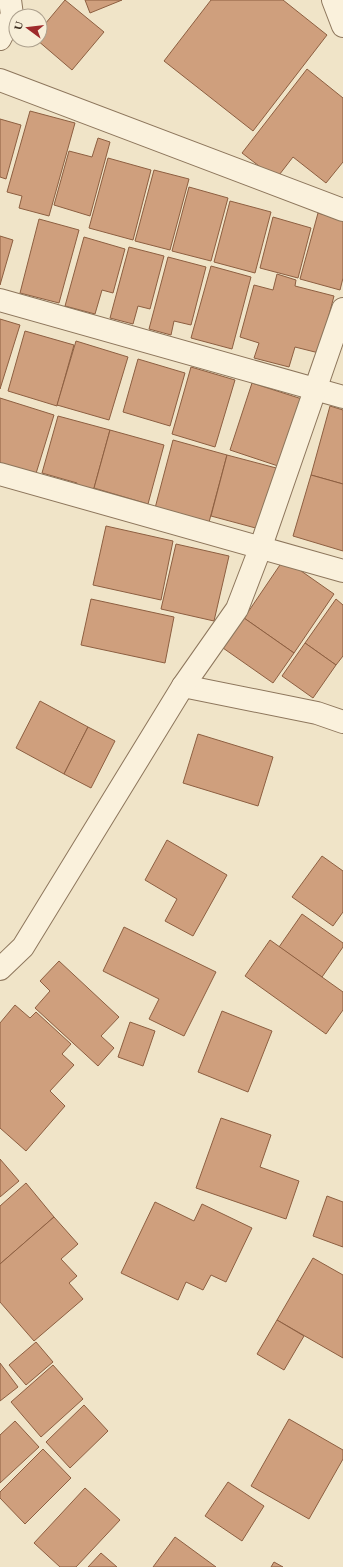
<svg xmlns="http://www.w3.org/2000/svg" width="343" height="1567" font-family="Spectral,serif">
  <rect width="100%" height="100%" fill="#f0e4c8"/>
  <!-- building -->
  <g fill="#cf9f7d" stroke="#8d5f41">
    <path d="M65,0L104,32L72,70L37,40H40V30Z"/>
    <path d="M85,0H122L90,13Z"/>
    <path d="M211,0H283L327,35L253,131L164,61Z"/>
    <path d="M307,69L343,98V162L326,183L293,157L276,179L242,153Z"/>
    <path d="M30,111L75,123L49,216L19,208L22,196L7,192Z"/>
    <path d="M0,119L21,125L6,179L0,177Z"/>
    <path d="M98,138L110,142L90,216L54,205L69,151L92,157Z"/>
    <path d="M108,158L151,170L133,240L89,228Z"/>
    <path d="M154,170L189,179L170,250L135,241Z"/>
    <path d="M189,187L228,198L211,261L172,251Z"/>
    <path d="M230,201L271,212L255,273L214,262Z"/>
    <path d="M318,213L343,220V278L340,290L300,279Z"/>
    <path d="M273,217L311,228L298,278L260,268Z"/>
    <path d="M39,219L79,230L59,303L20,293Z"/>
    <path d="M0,236L13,240L0,285Z"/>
    <path d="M84,237L125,249L113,293L102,290L95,314L65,306Z"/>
    <path d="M129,247L164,256L150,309L138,306L133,324L110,318Z"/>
    <path d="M168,257L206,267L191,325L174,321L171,335L149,329Z"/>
    <path d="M211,266L251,277L232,349L191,338Z"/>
    <path d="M277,274L296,280L295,286L334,296L319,353L295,347L289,367L254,358L259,343L240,337L254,285L273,290Z"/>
    <path d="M0,319L20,325L0,389Z"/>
    <path d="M25,331L74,345L57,406L8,391Z"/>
    <path d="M76,341L128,357L109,420L57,405Z"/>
    <path d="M138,359L185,373L170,426L123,412Z"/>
    <path d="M191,367L235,380L215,447L172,434Z"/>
    <path d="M252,383L302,399L281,467L230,450Z"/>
    <path d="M0,398L54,415L34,480L0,470Z"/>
    <path d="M330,406L343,410V484L311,475Z"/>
    <path d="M58,416L110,430L91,499L74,494L77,483L42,473Z"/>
    <path d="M110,430L164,445L148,504L94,488Z"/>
    <path d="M173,440L227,455L208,526L154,512Z"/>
    <path d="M227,455L280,469L263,530L211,516Z"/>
    <path d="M311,475L343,484V551L293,536Z"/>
    <path d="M106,526L173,541L161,600L93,585Z"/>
    <path d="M176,544L229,556L214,621L161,609Z"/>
    <path d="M284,559L334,594L294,653L244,618Z"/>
    <path d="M91,599L174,617L165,663L81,645Z"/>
    <path d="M336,599L343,605V656L336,665L305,643Z"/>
    <path d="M244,618L294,653L273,683L223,648Z"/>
    <path d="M305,643L336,665L313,698L282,676Z"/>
    <path d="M40,701L88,727L64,774L16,748Z"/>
    <path d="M88,727L115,741L91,788L64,774Z"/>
    <path d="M198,734L273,757L258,806L183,783Z"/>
    <path d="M167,840L227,875L193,936L165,921L177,899L145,880Z"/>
    <path d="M322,856L343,871V912L333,926L292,897Z"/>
    <path d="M302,914L343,943V947L322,977L279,947Z"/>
    <path d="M124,927L216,972L184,1036L149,1019L159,999L103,971Z"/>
    <path d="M270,940L343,992V1010L326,1034L245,976Z"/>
    <path d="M59,961L119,1017L101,1036L114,1048L98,1066L35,1008L50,991L40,981Z"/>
    <path d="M15,1005L30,1018L36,1012L71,1044L62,1054L74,1065L50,1091L65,1106L26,1151L0,1128V1023Z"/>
    <path d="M222,1011L272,1031L248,1092L198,1072Z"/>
    <path d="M130,1022L155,1031L143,1066L118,1057Z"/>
    <path d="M221,1118L271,1135L260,1167L299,1181L286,1219L196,1188Z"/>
    <path d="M0,1159L19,1181L0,1197Z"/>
    <path d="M26,1183L54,1217L0,1264V1206Z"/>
    <path d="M327,1196L343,1202V1247L313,1236Z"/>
    <path d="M155,1202L194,1221L202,1204L252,1228L226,1282L211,1275L203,1290L186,1282L178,1300L121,1273Z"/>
    <path d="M54,1217L78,1244L61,1259L77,1276L69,1283L83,1299L34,1341L0,1302V1264Z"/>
    <path d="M313,1258L343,1275V1358L277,1320Z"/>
    <path d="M277,1320L304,1336L284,1370L257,1354Z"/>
    <path d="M36,1342L53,1362L26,1385L9,1365Z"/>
    <path d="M0,1363L18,1387L0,1401Z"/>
    <path d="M53,1365L83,1399L41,1437L11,1402Z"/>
    <path d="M84,1405L108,1431L70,1468L46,1442Z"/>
    <path d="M289,1419L343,1450V1459L309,1519L251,1486Z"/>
    <path d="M15,1421L39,1447L0,1483V1435Z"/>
    <path d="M43,1449L71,1478L25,1524L0,1498V1492Z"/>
    <path d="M228,1482L264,1506L242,1541L205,1516Z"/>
    <path d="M85,1488L120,1520L76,1567H60L34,1543Z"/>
    <path d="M175,1537L216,1567H153Z"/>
    <path d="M101,1553L117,1567H88Z"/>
    <path d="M274,1562L283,1567H271Z"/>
  </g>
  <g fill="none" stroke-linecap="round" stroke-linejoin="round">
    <!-- minor casing -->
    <g stroke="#8d765c" stroke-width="24">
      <g id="minor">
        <path d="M333,0L343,26"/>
        <path d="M0,39L12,15L10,0"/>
        <path d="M0,80L343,210"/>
        <path d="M0,300L343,397"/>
        <path d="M0,474L343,571"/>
        <path d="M183,686L317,713L343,722"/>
        <path d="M0,969L23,947L183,686L237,609L260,549L343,309"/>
      </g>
    </g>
    <!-- minor -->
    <use href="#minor" stroke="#faf1dc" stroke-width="22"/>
  </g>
  <!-- north arrow -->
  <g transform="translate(28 28) rotate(285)"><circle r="19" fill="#f7eed8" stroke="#ada18e"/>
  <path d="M0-3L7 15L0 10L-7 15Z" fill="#9e2a2b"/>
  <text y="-6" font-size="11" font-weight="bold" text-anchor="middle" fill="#3d2e20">U</text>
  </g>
</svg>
